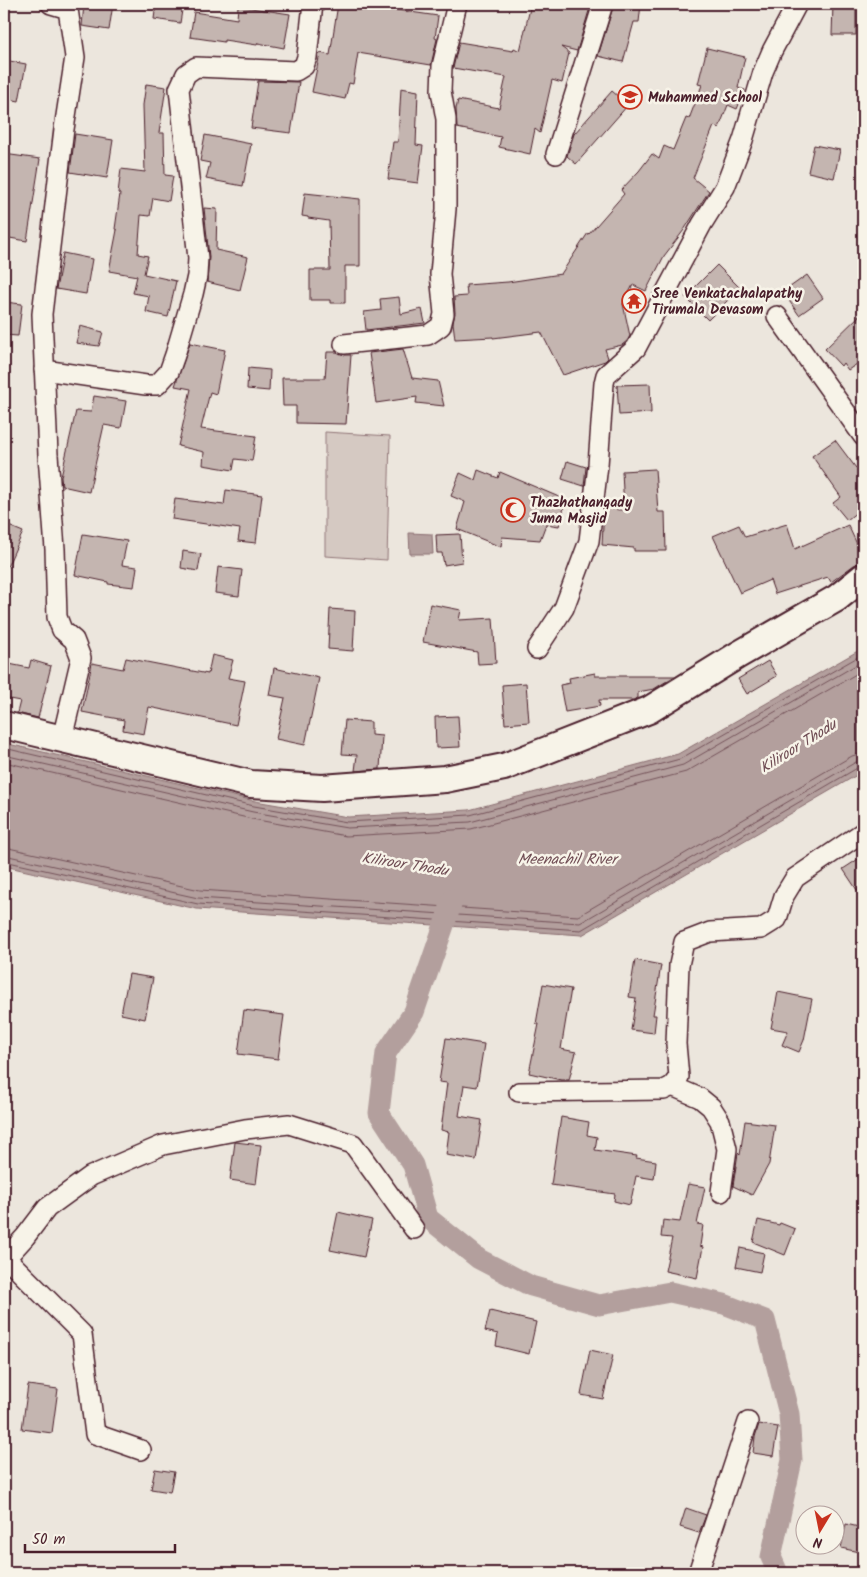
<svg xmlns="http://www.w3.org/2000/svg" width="867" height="1577" font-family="Kalam,sans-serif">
  <rect width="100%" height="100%" fill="#ece6dd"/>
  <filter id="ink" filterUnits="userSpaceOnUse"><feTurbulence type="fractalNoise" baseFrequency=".02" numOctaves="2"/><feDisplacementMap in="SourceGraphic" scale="10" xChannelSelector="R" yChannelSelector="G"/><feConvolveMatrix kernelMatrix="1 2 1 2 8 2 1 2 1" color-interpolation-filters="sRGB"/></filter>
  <g filter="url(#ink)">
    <!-- green -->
    <path fill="#d5c9c2" stroke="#907476" d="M325,432L390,436L387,560L325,556Z"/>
    <!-- water -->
    <g fill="#b39f9d" stroke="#896c6f">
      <path d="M409,533L432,534L433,554H410Z"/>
      <path d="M863,648V770L857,775L582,935L197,909L4,866V743L255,801L348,817L469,810L678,754Z"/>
    </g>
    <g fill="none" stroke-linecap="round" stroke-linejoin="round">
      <!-- shore -->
      <g stroke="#745259" stroke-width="1">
        <path d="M4,748L254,806L347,822L470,815L680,759L863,654"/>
        <path d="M4,755L253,812L347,828L470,822L683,765L863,661"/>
        <path d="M4,762L252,819L346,836L471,829L686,772L863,670"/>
        <path d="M4,847L200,890L578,916L852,756L863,753"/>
        <path d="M4,855L198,898L580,923L856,762L863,760"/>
        <path d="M4,861L198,904L581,930L859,767H863"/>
      </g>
      <!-- canal -->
      <path stroke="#b39f9d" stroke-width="21" d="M453,899L414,1012L386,1053L379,1113L413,1165L428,1218L479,1259L531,1286L599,1305L670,1292L724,1304L765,1320L789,1414L792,1460L771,1557L778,1573"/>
    </g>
    <!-- building -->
    <g fill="#c4b5b0" stroke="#4a1f2b">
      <path d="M84,4H113L109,30L82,26Z"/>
      <path d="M156,4H183L180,23L154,19Z"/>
      <path d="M338,4H369V6L438,16L435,38L437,39L431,65L358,53L353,84L349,83L345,99L312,92L320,53L330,55Z"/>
      <path d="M531,4H591L577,51L561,47L569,53L562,83L552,80L540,133L535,129L530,154L499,147L501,137L457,128L456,109L458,100L499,108L506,77L453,68L459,42L513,51L514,48L520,51Z"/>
      <path d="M614,4H641L639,22H634L623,62L598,56Z"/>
      <path d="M833,4H856V35H832Z"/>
      <path d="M238,6L290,14L284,48L258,43L257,45L224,40V42L190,37L194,12L237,19Z"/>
      <path d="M707,48L745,57L738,88L745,90L737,109L728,105L719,128L714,126L693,178L709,191L684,230L664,256L646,291L633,285L623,304L630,336L627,341L622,345L605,349L608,358L605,361L563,375L541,332L493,338V337L455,339L453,323L455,313L454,297L467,296L466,285L508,282L561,274L588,233L589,234L624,194L621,190L639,171L652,154L659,159L664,146L673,150L686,118L689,119L702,85L698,84Z"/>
      <path d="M4,60L26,64L19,101L4,98Z"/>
      <path d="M258,81L299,82L291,133L251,128Z"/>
      <path d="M146,84L166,87L159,133H164L165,175L173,176L169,201L153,198L150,216L141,215L138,254L148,256L144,274L176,281L168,317L146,312L149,296L133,293L137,276L109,271L117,230L115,229L120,194L118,193L121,169L145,172L143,105Z"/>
      <path d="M401,88L418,91L416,145L423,146L418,183L388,179L393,142H398Z"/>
      <path d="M612,91L628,105L576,164L567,156L574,134Z"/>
      <path d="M75,134L113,140L107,178L70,172Z"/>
      <path d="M205,135L251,144L243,186L206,179L210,163L200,161Z"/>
      <path d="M814,145L840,150L834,178L808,172Z"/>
      <path d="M4,154L40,159L27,241L4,237Z"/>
      <path d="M305,193L360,199V266H345V303H330V300H310V270H330L329,221L308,218V217L302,216Z"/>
      <path d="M204,208L217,209L216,250L248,257L240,290L207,282L209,257Z"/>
      <path d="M63,253L92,259L86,294L56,289Z"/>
      <path d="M717,265L740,288L708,320L685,297Z"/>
      <path d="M807,275L823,298L799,315L783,292Z"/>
      <path d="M399,297L401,314L422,309L425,323L366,330L364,312L381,310L380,299Z"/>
      <path d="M4,302L22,304L18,336L4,335Z"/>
      <path d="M863,312V360L848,370L843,363L841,366L825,349Z"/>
      <path d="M80,326L103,332L99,346L76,343Z"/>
      <path d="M190,343L225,350L216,394L210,392L201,429L256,436L252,461L235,459L233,470L203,465L204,452L178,446L191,389L175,386Z"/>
      <path d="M403,349L412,378L438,381L444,406L416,403L417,397L376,403L369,353Z"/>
      <path d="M327,352H337L345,355H351L346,424L296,423V406H283L282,378H325Z"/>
      <path d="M248,368L270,370L269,391L247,389Z"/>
      <path d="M650,384L651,413L619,415L617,385Z"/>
      <path d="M94,396L126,401L121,428L104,425L89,492L62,486L61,477L76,411L91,412Z"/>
      <path d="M835,440L856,468L863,462V507L847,520L833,503L841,497L812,456Z"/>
      <path d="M567,461L586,467L584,486L562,479Z"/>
      <path d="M655,469L658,512H665L666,551H634V548L602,545L604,509L624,510L622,471Z"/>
      <path d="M478,470L498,478L500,472L566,500L559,526L546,524L540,540L502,537L501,547L457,529L465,502L451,496L460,473L475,480Z"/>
      <path d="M226,490L262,495L256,543L238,541L240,529L172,519L175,499L224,505Z"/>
      <path d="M4,524L23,532L4,574Z"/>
      <path d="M787,524L795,549L848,525L863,557V562L854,565L831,582L828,577L775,594L770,580L740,593L713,536L739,525L745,537Z"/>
      <path d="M83,534L127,541L122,565L137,567L134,587L108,584V582L75,575Z"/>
      <path d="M460,534L462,562L444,565L442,553H437L436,535Z"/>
      <path d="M183,551L201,554L198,571L181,568Z"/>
      <path d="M218,567L242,570L239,596L215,593Z"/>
      <path d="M430,604L461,610L459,620L493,618L496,663L478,664L477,652L423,642Z"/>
      <path d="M330,609L355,611L353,651L328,649Z"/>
      <path d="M212,655L233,660L228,678L245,681L236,725L149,707L144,734L123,730L124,720L82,712L92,663L123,669L126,658L208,674Z"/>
      <path d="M31,660L51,666L38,718L17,713L20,701L4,698V663L29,668Z"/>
      <path d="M768,661L777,676L747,694L738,679Z"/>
      <path d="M274,668L319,678L305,745L276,739L285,698L269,695Z"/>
      <path d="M595,673V676H675L654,689L638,692V698L633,700H599L600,706L565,712L560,685L570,683L569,678Z"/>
      <path d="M526,683L529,722L505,724L502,685Z"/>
      <path d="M458,716L460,747L436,748L435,717Z"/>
      <path d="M345,720L371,722V735L382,736L380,769L355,771L357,755L342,754Z"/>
      <path d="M863,856V899L843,869Z"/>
      <path d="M635,960L661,965L653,1015H656L654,1033L631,1030L636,998L629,997Z"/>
      <path d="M129,974L153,978L145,1019L121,1014Z"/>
      <path d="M543,984L571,989L561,1049L576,1052L569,1080H561L529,1073L539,1024H536Z"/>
      <path d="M778,992L812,999L804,1040L799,1052L782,1045L788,1031L771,1028Z"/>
      <path d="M244,1010L284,1015L278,1059L238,1054Z"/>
      <path d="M446,1038L484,1044L477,1087L464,1085L459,1116L482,1120L476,1160L446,1155L449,1132L441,1130L447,1083L439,1082Z"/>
      <path d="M561,1117L589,1122L587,1135L597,1137L595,1150L637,1156L636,1158L656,1161L654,1179L636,1176L630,1205L614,1201L615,1194L551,1185Z"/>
      <path d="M745,1121L775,1125L769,1164L752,1195L733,1186L738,1153L740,1155Z"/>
      <path d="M235,1142L261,1145L256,1184L230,1180Z"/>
      <path d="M688,1184L705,1187L697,1224L703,1225L700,1246L703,1247L697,1278L665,1271L672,1238L661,1237L663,1220L680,1222Z"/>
      <path d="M338,1212L372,1220L364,1257L330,1250Z"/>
      <path d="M758,1220L779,1225L780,1223L795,1229L785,1255L753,1242Z"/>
      <path d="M740,1248L764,1253L760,1272L736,1267Z"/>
      <path d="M490,1311L536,1322L529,1354L496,1346L498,1334L485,1331Z"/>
      <path d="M590,1350L613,1355L603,1399L581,1395Z"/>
      <path d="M28,1385L58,1389L52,1433L22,1429Z"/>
      <path d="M759,1424L778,1427L773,1456L753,1453L755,1437Z"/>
      <path d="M155,1469L174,1472L170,1492L151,1489Z"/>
      <path d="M686,1508L706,1515L699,1533L680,1527Z"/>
      <path d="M846,1524L863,1528V1553L841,1548Z"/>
    </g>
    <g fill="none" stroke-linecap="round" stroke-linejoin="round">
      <!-- street casing -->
      <g stroke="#4a1f2b" stroke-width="22">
        <g id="street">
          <path d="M51,4L68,9L75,57L64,129L42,314L48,455L55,549L57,617L62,630L74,640L81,658L62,739"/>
          <path d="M556,154L603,4"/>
          <path d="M777,316L863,436"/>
          <path d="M344,344L428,335L441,326L444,314L440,274L446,209V119L441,91L442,66L457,4"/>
          <path d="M44,370L146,385H157L169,372L175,355L193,294L197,276L198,258L179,89L186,74L196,67L296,71L304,66L307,57L313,4"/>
          <path d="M537,649L564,608L589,541L598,465L604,383L606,375L636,348L702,224L725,187L743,140L763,72L772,51L797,4"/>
          <path d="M672,1086L700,1098L711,1107L720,1121L727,1149L721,1192"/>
          <path d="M519,1092L664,1090L672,1086L679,1077L676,1044L679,965L684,942L710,932L761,929L777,919L784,896L795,878L863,832"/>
          <path d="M4,1256L82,1334L95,1434L141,1450"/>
          <path d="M4,1260L25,1237L47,1208L91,1176L163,1145L245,1129L289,1124L353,1144L414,1229"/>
          <path d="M698,1573L748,1422"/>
        </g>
      </g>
      <!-- secondary casing -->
      <g stroke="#4a1f2b" stroke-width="30">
        <path id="secondary" d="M4,725L251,784L322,788L445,779L504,767L649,710L738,655L837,598L863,577"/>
      </g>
      <!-- street -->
      <use href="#street" stroke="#f7f3e8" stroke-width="19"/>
      <!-- secondary -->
      <use href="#secondary" stroke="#f7f3e8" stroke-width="26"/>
    </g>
  </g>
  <!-- icons -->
  <defs>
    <g id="school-ring" transform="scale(1.25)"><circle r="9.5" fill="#f7f3e8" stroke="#c8321e" stroke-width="1.5"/><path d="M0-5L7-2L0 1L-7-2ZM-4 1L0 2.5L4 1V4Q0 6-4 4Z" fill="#c8321e"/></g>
    <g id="temple-ring" transform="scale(1.25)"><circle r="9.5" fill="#f7f3e8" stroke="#c8321e" stroke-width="1.5"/><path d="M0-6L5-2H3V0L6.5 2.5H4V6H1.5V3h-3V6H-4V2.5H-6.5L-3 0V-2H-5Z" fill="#c8321e"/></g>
    <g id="mosque-ring" transform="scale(1.25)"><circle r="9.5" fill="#f7f3e8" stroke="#c8321e" stroke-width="1.5"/><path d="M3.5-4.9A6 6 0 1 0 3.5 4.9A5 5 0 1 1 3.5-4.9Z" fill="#c8321e"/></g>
  </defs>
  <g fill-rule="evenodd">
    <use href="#school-ring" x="630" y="97"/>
    <use href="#temple-ring" x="634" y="301"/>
    <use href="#mosque-ring" x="513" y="510"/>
  </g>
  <g text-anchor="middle" stroke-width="5" stroke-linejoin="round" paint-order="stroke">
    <!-- poi labels -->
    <g font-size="14" font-weight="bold" fill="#4a1f2b" stroke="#f7f3e8" text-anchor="start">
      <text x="648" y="102">Muhammed School</text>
      <text x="652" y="298">Sree Venkatachalapathy<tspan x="652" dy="16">Tirumala Devasom</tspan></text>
      <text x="530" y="507">Thazhathangady<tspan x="530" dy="16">Juma Masjid</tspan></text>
    </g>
    <!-- water labels -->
    <g font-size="15" font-style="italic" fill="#6f4c53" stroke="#f7f3e8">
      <text transform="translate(798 746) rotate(-32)" y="5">Kiliroor Thodu</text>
      <text x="567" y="864">Meenachil River</text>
      <text transform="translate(405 864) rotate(9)" y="5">Kiliroor Thodu</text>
    </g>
  </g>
  <!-- margin -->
  <rect width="867" height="1577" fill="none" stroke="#f7f3e8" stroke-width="20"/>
  <rect x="10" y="10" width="847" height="1557" fill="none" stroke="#4a1f2b" stroke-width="2" filter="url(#ink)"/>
  <!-- north arrow -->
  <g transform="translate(820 1530) rotate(190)"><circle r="24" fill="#f7f3e8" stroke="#b29e9c"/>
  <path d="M0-4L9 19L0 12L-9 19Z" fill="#c8321e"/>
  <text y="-8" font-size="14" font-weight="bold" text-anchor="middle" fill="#4a1f2b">N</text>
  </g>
  <!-- scale -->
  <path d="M25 1544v8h150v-8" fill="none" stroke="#4a1f2b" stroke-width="2.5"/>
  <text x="32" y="1544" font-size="15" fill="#4a1f2b" stroke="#f7f3e8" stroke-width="4" paint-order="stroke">50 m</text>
</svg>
